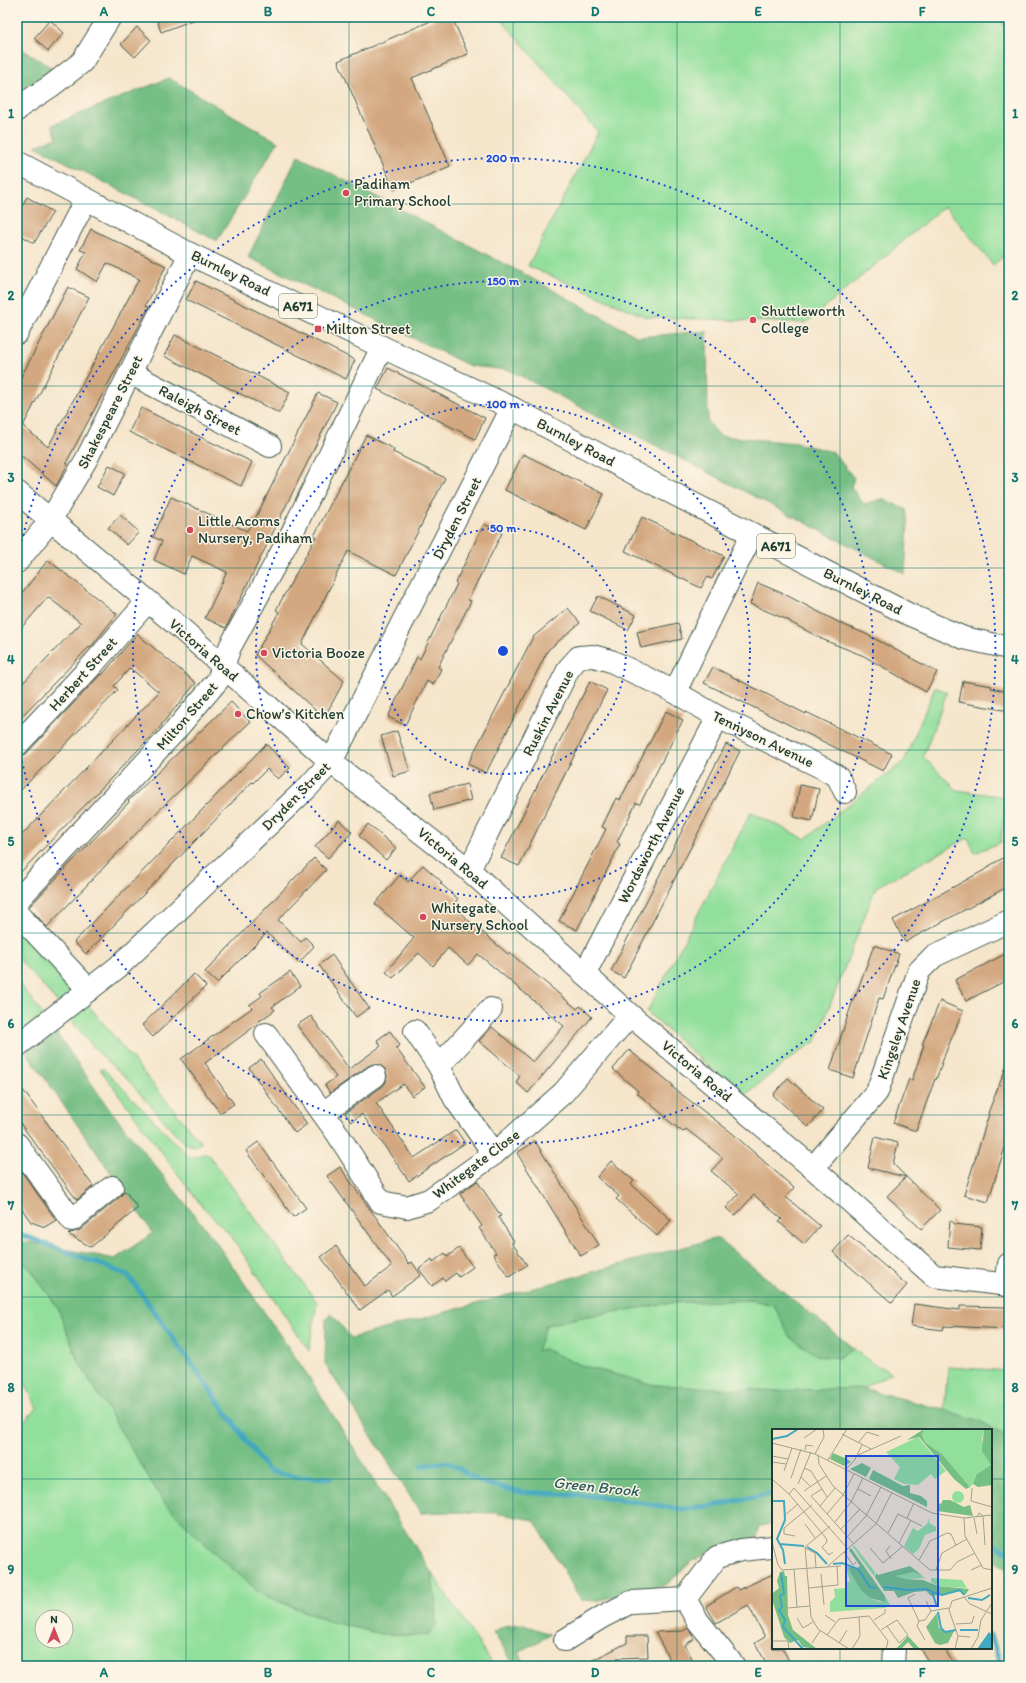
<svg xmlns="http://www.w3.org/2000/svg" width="1026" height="1683" font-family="Itim,sans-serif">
  <rect width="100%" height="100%" fill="#fcf5e5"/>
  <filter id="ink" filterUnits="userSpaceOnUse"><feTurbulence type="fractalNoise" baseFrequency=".025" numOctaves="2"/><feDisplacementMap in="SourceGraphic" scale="8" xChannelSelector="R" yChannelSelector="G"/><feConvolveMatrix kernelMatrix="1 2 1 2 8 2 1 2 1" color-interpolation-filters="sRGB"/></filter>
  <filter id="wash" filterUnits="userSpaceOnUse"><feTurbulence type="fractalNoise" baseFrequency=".012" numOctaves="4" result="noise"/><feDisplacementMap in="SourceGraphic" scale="16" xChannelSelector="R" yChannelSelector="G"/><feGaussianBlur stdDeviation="0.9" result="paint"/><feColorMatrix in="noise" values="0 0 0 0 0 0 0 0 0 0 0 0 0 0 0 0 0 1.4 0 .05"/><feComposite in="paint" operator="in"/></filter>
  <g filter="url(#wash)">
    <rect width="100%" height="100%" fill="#f5e5cb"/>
    <!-- green -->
    <g fill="#92df9c" stroke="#588e68" fill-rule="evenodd">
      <path d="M499,17H997L1009,32V252L993,265L945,206L806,323L646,317L528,266L598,132Z"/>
      <path d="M935,687L947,692L923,757L957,790L1006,797L1001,842L975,853L968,838L876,887L816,1041L792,1057L743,1097L647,1012L751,812L805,839L904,761Z"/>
      <path d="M17,921L78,992L60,1005L17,957Z"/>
      <path d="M17,981L45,1017L17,1033Z"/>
      <path d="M85,1001L201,1143L194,1146L184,1143L127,1079L95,1049L69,1018Z"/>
      <path d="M103,1068L189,1157H195L207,1153L317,1302L309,1351L231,1236L201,1205L100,1069Z"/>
      <path d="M17,1255L32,1271L58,1308L78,1361L165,1504L208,1547L261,1594L328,1621L381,1634L436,1625L435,1597L431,1572L494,1666H17V1423L24,1422L37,1408L17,1366ZM42,1617H66V1641H42Z"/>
      <path d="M751,1300L774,1305L790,1337L838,1358L853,1348L872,1363L892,1373L862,1388L778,1391L654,1385L580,1365L544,1349L537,1351L546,1325L582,1317L670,1303Z"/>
      <path d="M948,1367L1009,1371V1438L980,1421L944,1410Z"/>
    </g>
    <!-- forest -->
    <g fill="#75be84" stroke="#4a7e5c">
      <path d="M997,17H1009V32Z"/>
      <path d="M17,46L55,70L17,91Z"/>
      <path d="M169,78L278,142L217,241L35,146L57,138L52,125Z"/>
      <path d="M298,156L522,273L638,337L707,331L708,422L720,436L796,443L833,452L854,478L851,487L864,504L882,499L906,509L908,523L905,574L509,370L470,366L248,257Z"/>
      <path d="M54,1029L107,1106L213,1238L311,1380L431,1572L435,1597L436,1625L427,1636L381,1634L328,1621L261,1594L208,1547L165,1504L78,1361L58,1308L32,1271L17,1255V1243L29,1242L115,1259L153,1233L27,1053L28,1046Z"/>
      <path d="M717,1238L853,1348L838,1358L818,1356L790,1337L774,1305L751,1300L670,1303L582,1317L546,1325L537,1351L544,1349L580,1365L654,1385L778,1391L862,1388L944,1410L980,1421L1009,1438V1569L996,1562L991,1563V1430H773V1524L759,1526L756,1543L714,1549L690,1563L666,1585L596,1601L581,1600L534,1520L494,1513L448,1512L421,1513L325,1364L326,1320L331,1313L351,1338Z"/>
      <path d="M521,1624L550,1634L519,1653L527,1666H515L493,1632L504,1626Z"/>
    </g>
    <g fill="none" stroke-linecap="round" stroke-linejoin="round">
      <!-- stream -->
      <g stroke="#40a8c0" stroke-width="5">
        <path d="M17,1233L128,1275L268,1471L300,1477L331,1478"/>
        <path d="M421,1466L448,1462L480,1482L520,1492L593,1496L681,1509L717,1505L773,1493"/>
        <path d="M991,1542L1009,1552"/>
        <path d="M991,1635L1001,1666"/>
      </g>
    </g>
    <g id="blocks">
      <!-- building -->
      <g fill="#d3a880">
        <path d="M156,17H196V19L161,32Z"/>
        <path d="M440,17H452L468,54L412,78L450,166L394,190L338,61Z"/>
        <path d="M50,20L64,33L48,51L34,38Z"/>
        <path d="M137,27L151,40L135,57L121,44Z"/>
        <path d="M27,197L53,212L34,243L17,233V214Z"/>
        <path d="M91,229L166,266L146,305L149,307L66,463L68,464L56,486L17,452V385L68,287L89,297L23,426L48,447L139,279L107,263L97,282L77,269L86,252L80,250Z"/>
        <path d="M196,281L355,360L346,379L186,300Z"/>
        <path d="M175,335L290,392L279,413L164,356Z"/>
        <path d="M388,368L485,418L475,439L377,389Z"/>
        <path d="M318,393L337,402L226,628L205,618L227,572L192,556L184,574L154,560L162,541L153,537L171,497L247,531L254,518L255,519Z"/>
        <path d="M141,408L252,462L241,486L129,432Z"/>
        <path d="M366,435L394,449L393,452L445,478L396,575L348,551L302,644L344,681L324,718L255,655L279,612L276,610L316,537L314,536Z"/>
        <path d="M523,454L604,494L586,530L505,490Z"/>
        <path d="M109,465L125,473L113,496L97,487Z"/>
        <path d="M120,515L139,532L127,545L108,528Z"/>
        <path d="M642,517L724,556L712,579L707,577L701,588L625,551Z"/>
        <path d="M484,524L502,533L468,600L471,601L438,667L441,669L433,685L427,681L405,725L388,717L417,657L420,659L457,584L455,583Z"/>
        <path d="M48,560L117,614L90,648L89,647L17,721V689L81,623L48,597L17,633V599Z"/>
        <path d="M758,583L786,595L842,624L866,634L937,672L926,692L864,656L824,640L790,622V621L750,604Z"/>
        <path d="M598,596L636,615L628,630L590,611Z"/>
        <path d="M568,608L580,623L548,650L486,773L468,764L533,637Z"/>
        <path d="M678,623L682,639L641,648L637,632Z"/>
        <path d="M137,634L196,683L161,725H162L17,876V840L159,692L130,668L114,686L118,690L17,794V760L26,754L101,674L102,675Z"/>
        <path d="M713,667L806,714V712L892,754L883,771L704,683Z"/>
        <path d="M590,681L607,690L519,866L501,858Z"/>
        <path d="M963,681L992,686L991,688L1009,692V711L959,702Z"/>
        <path d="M231,702L250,722L148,821L47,927L29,907L129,802L128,801Z"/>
        <path d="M666,711L683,720L640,804L636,803L617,842L620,844L577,930L559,921L606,829L602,827L616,798L620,800Z"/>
        <path d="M397,731L410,771L393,776L381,736Z"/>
        <path d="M266,744L290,768L278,779L267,769L253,783L252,782L86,954L74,942Z"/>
        <path d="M726,744L740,751L624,978L611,971Z"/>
        <path d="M467,784L471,800L434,810L430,793Z"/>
        <path d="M800,785L819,789L812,821L794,817Z"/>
        <path d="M339,820L352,832L328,858L315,847Z"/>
        <path d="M368,824L396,848L386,860L359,836Z"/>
        <path d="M314,858L326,870L278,920L301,942L305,937L314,946L299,963L267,933L217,983L205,972Z"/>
        <path d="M1003,858L1009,867V886L905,942L893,920L990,867L989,866Z"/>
        <path d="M423,865L442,882L440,883L458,899L452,906L460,913L509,955L510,953L577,1009L580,1006L592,1017L528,1093L516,1082L520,1076L479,1041L492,1027L533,1062L564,1026L478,954L468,965L448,948L433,966L419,953L393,978L386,972L414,938L375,904L400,875L408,882Z"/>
        <path d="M874,945L899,954L883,999L879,998L853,1078L830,1070L854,997H855Z"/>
        <path d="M1009,952V979L966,1001L955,980Z"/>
        <path d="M332,955L369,1008L356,1017L319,965Z"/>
        <path d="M290,972L300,986L272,1007L275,1010L258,1022L259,1023L205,1063L234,1104L220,1113L181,1059L252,1008L249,1005L262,996L260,993Z"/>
        <path d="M194,974L206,986L153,1037L142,1025Z"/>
        <path d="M940,1001L963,1011L945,1054L936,1080L935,1079L916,1131L893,1123L909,1079L912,1080L924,1045H922Z"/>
        <path d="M311,1016L349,1069L381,1046L377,1040L390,1031L400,1045L396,1048L425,1087L412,1096L403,1084L376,1103L414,1158L456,1130L465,1143L409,1181L362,1114L351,1122L345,1113L383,1086L386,1082L387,1075L385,1069L380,1065L373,1064L368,1066L330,1093L325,1085L336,1077L297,1025Z"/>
        <path d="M629,1050L673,1085L672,1087L732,1133L794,1188L786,1197L820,1226L804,1244L779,1222L782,1219L754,1195L735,1216L726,1208L739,1194L711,1171L723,1158L686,1129L683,1132L665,1118L666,1117L637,1093L638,1091L613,1069Z"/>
        <path d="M261,1059L307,1124L295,1133L249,1068Z"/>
        <path d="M1008,1062L1009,1134L988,1202L964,1195L989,1114L988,1113Z"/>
        <path d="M788,1078L823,1110L808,1127L773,1095Z"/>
        <path d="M17,1082L93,1186L77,1200L17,1119Z"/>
        <path d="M875,1137L898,1143L893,1164L940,1210L921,1229L887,1196L906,1177L868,1168Z"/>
        <path d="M535,1141L599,1245L581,1256L517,1153Z"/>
        <path d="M258,1142L306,1208L293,1217L246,1151Z"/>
        <path d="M611,1161L634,1181L631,1184L671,1220L657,1236L616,1199L619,1196L597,1177Z"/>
        <path d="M17,1165L56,1220L45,1227L31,1222L17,1202Z"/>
        <path d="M340,1167L409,1264L412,1262L421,1275L392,1296L388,1290L360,1310L321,1257L336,1246L365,1286L392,1266L327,1176Z"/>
        <path d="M477,1181L501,1216L498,1217L514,1241L512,1243L527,1265L509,1277L493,1254L496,1253L479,1228L482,1226L460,1194Z"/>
        <path d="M125,1191L138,1208L91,1247L68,1234L80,1230L120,1197Z"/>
        <path d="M950,1220L955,1224L982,1227L980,1250L948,1247Z"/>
        <path d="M848,1235L907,1285L892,1303L833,1252Z"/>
        <path d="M459,1248L473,1267L459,1277L456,1273L445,1281L443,1278L432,1286L419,1269L432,1259L433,1262L445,1253L447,1257Z"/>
        <path d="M914,1304L960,1310V1306L1009,1307V1329L944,1326L943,1330L911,1326Z"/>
        <path d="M773,1574V1648H782L792,1666H768L755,1643L765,1637L748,1605L716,1623L706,1606L736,1587L738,1590Z"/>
        <path d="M688,1628L694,1639L685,1645L696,1666H673L655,1632L683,1631Z"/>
        <path d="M627,1636H647L648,1657L617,1658L621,1666H581L627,1643Z"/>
        <path d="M920,1648H944L955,1666H931Z"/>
      </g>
    </g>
  </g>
  <g filter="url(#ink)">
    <use href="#blocks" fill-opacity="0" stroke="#3f564b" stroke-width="1"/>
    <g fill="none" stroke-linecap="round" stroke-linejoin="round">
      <!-- minor casing -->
      <g stroke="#3f564b" stroke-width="24">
        <g id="minor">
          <path d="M17,110L19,107L51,86L82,62L110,17"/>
          <path d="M17,333L86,199"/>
          <path d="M130,373L270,446"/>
          <path d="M17,492L178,626L331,762L469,870L630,1015L813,1168L934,1276L1009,1285"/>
          <path d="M17,562L50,521L86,460L190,254"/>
          <path d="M675,692L714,611L752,534"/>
          <path d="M17,745L94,663L147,602"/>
          <path d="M469,870L569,668L579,657L593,656L611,661L675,692L718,717L823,768L838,777L845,792"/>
          <path d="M17,901L174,732L218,680L230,647L291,535L382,347"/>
          <path d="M17,913L89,990"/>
          <path d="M585,973L718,717"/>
          <path d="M491,1009L439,1066L455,1099L494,1154"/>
          <path d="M415,1031L439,1066"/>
          <path d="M266,1034L337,1133L381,1202L407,1207L429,1200L494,1154L563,1093L630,1015"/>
          <path d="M17,1046L118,967L308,787L331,762L512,408"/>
          <path d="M323,1113L375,1076"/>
          <path d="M17,1144L72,1220L112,1187"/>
          <path d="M813,1168L877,1092L919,971L934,956L1009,921"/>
          <path d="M1006,1285L1009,1264"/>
          <path d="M565,1640L602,1617L631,1602L685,1599"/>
          <path d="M734,1666L698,1621L685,1599L717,1557L741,1550L772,1547"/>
          <path d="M893,1666L894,1648"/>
        </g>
      </g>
      <!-- major casing -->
      <g stroke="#3f564b" stroke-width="24">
        <path id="major" d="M17,162L190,254L382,347L512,408L641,477L908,614L964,638L1009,648"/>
      </g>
      <!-- minor -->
      <use href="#minor" stroke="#fff" stroke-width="22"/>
      <!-- major -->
      <use href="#major" stroke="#fff" stroke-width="22"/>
    </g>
  </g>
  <!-- grid -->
  <path fill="none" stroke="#0f766e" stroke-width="1" stroke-opacity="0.55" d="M186,17V1666M349,17V1666M513,17V1666M677,17V1666M840,17V1430M17,204H1009M17,386H1009M17,568H1009M17,750H1009M17,933H1009M17,1115H1009M17,1297H1009M17,1479H773M991,1479H1009M840,1648V1666"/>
  <!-- distance rings -->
  <g fill="none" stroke="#1d4ed8" stroke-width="2" stroke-dasharray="2 4">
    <circle cx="503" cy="651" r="123"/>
    <circle cx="503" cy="651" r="247"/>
    <circle cx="503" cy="651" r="370"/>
    <path d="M17 565A493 493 0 1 1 17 737"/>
  </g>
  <!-- markers -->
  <g fill="#d1495b" stroke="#fcf5e5" stroke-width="1.5">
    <circle cx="346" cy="193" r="4"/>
    <circle cx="753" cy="320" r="4"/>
    <rect x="314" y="325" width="8" height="8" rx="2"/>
    <circle cx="190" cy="530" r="4"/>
    <circle cx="264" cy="653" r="4"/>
    <circle cx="238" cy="714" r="4"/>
    <circle cx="423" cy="917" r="4"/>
  </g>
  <g text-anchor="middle" stroke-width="3" stroke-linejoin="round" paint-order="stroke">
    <!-- shield labels -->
    <g fill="#fcf5e5" stroke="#617469" stroke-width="1">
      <rect x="279" y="294" width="38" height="24" rx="3"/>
      <rect x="757" y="534" width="38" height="24" rx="3"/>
    </g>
    <g font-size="14" font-weight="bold" fill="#1f3d34">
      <text x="298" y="311">A671</text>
      <text x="776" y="551">A671</text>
    </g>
    <!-- poi labels -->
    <g font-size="15" fill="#1f3d34" stroke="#fcf5e5" text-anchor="start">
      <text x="354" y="189">Padiham<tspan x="354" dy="17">Primary School</tspan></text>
      <text x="761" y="316">Shuttleworth<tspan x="761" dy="17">College</tspan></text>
      <text x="326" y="334">Milton Street</text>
      <text x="198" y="526">Little Acorns<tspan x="198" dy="17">Nursery, Padiham</tspan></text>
      <text x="272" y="658">Victoria Booze</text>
      <text x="246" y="719">Chow’s Kitchen</text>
      <text x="431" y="913">Whitegate<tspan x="431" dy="17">Nursery School</tspan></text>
    </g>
    <!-- street labels -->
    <g font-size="15" fill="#1f3d34" stroke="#fcf5e5">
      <text transform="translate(231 273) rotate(26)" y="5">Burnley Road</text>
      <text transform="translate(200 410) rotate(28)" y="5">Raleigh Street</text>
      <text transform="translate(110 412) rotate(-63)" y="5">Shakespeare Street</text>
      <text transform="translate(576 442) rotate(28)" y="5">Burnley Road</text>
      <text transform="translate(457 518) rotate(-63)" y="5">Dryden Street</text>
      <text transform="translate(863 591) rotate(27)" y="5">Burnley Road</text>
      <text transform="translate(204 650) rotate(41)" y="5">Victoria Road</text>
      <text transform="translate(83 674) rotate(-48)" y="5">Herbert Street</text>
      <text transform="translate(548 713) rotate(-63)" y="5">Ruskin Avenue</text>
      <text transform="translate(187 716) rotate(-49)" y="5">Milton Street</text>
      <text transform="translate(763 739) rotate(26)" y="5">Tennyson Avenue</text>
      <text transform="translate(296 796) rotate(-45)" y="5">Dryden Street</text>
      <text transform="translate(651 845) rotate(-63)" y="5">Wordsworth Avenue</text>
      <text transform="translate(453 858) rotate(40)" y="5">Victoria Road</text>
      <text transform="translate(899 1029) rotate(-71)" y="5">Kingsley Avenue</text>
      <text transform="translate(697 1071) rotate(40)" y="5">Victoria Road</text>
      <text transform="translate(476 1164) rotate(-37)" y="5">Whitegate Close</text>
    </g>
    <!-- water labels -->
    <g font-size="16" font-style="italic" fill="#295d5e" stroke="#fcf5e5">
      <text transform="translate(596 1486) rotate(6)" y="6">Green Brook</text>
    </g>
  </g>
  <!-- overview -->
  <g transform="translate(772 1429)">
    <rect width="220" height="220" fill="#f5e5cb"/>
    <path d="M152,0H212L210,11L219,36L205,45L204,52L198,58L171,26L153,13L150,6ZM146,8L174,42L163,50L159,45L146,56L132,55L122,50L128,38L114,23ZM180 68a6 6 0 1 1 12 0a6 6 0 1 1-12 0ZM158,88L157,94L164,98V102L153,106L147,120L141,125L132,117L141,99L146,102L155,95ZM82,116L103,143L102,147L83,122L89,128L81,118ZM73,136L98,169L108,173L113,172V167L119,177L112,179L58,183V173L63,168L62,160L73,159V155L78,152ZM141,143L154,149L133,150L122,147L123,145ZM159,149L190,151L195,159L166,157L159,153Z" fill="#92df9c"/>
    <path d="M152,0L150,6L153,13L171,26L198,58L194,60L182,50L147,8L135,11ZM212,0H220V56L206,58L201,55L205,45L219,36L210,22ZM61,24L75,30L79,33L72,37L58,30ZM90,34L99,39L94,48L78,40ZM101,41L131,57L138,56V64L149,67L155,72V78L97,50ZM171,71H178L192,78L198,76L201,87L165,82L166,74L169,75ZM79,119L113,167V173L98,169L89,161L75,138L85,139L88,137L77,121ZM138,137L151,147L141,143L123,147L133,150L151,151L166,157L197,160L194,165L192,166L190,162L159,167L154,162L142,163L126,169L122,162H112L103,148L104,144L106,146ZM12,142L13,147H15L16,186L21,201L45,220L31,218L26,211L18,214L12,208L0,170L1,164L7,159L5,152L8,143ZM165,184L167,199L173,203L182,202L176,214L168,216L163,214L154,198ZM136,207L148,220H142L136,213L129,220H124Z" fill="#75be84"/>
    <path d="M217,203L220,206V220H205Z" fill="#40a8c0"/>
    <path fill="none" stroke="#40a8c0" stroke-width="2" d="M0,10L15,7L26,0M0,72H12L13,91L5,110L11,121L13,135M8,115L32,117M35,118L45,124L55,135M61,135L70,134L86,140L98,158L104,159M9,144L12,164L8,167L10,178L7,181L13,191L11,198L31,220M112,158L135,161L155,160L160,163L165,178M160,163L170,166L188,161L192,166M196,169L210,171L218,166M166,183L169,199L173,203L184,201M188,201H206"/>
    <path fill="none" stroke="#9fa28f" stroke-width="1" d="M70,5L99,20M32,9L45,0M0,14L43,25L160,84L192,89L220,86M86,14L95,3L107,7M33,21L34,16L41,17M43,25L52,8L51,0M46,26L47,35L61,57L158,141H178L185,133L203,124M86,26L129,7M0,27L16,30M56,31L75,0M0,33L14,35M32,39L39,42L55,68M74,40L82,32L90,16M12,42L20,19M29,48L38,57M19,49L29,20M0,50L17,65L54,109L55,113L50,118L57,126L61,123M26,55L39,23M200,59L199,72L220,78M50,60L39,67L82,115M86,60L99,67M32,62L54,47M17,65L22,59L76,120M48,77L63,59M55,85L71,66L82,45M13,86L26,75M205,88L207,84L211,87L213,116M135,89L142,74M192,89L193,107L211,139L220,141M202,89L205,105M63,93L79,73L91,49M33,95L43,109M58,97L33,118L39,188L46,200L77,220M69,100L88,80M116,104L126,85L150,97M23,107L12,105V99L40,76M75,108L94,87L109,58M0,113L6,136L10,141L69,137M127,114L139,91M118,117L114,122L119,130M33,119L43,124L44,139M98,119L111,134L131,117M72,123L81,136L84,133M147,131L158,112L175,104L179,105L184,116M56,137L104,95L120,63M22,140L25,178M164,141L170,124L195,110M199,141L210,136M49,145L52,176M37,159L66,156L65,137M143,165L136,169L147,192L153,191L159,182M192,168L198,175L220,185M154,172L159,182L177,179M16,179L38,177M53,186L63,193M25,189L31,199L41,193M102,191L113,184V180M147,192L145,197L153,211M184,195L200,194L202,187M109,201L115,197L125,191L136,206L127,214L115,197M55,206L67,190L97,187L116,212L114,220M186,207L198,208M1,212H16L17,220M40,214L48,202M67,214L75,201M80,220L88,207L87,188M183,220L186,207L177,181L180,172L220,159M199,220L206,208L209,191L220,174"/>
    <path fill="#1d4ed8" fill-opacity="0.15" stroke="#1d4ed8" stroke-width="2" d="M74,27H166V177H74Z"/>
    <rect width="220" height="220" fill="none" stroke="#1f3d34" stroke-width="2"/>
  </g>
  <circle cx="503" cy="651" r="6" fill="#1d4ed8" stroke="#fcf5e5" stroke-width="2"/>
  <g font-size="12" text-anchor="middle" font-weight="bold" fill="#1d4ed8" stroke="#fcf5e5" stroke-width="3" stroke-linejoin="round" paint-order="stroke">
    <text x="503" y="162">200 m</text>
    <text x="503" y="285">150 m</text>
    <text x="503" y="408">100 m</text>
    <text x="503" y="532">50 m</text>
  </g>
  <!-- margin -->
  <rect width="1026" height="1683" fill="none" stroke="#fcf5e5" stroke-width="44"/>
  <!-- north arrow -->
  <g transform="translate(54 1629)"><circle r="19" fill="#fcf5e5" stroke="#a4ab9e"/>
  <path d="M0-3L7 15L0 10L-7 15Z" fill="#d1495b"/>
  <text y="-6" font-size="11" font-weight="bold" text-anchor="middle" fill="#1f3d34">N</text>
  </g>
  <rect x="22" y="22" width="982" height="1639" fill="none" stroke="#0f766e" stroke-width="1.5"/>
  <g font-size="13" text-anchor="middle" font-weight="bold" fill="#0f766e">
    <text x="104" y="16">A</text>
    <text x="268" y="16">B</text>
    <text x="431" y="16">C</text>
    <text x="595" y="16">D</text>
    <text x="758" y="16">E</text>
    <text x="922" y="16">F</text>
    <text x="11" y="118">1</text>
    <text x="1015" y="118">1</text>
    <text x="11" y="300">2</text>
    <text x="1015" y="300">2</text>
    <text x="11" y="482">3</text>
    <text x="1015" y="482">3</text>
    <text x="11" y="664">4</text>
    <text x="1015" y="664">4</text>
    <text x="11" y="846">5</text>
    <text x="1015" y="846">5</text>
    <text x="11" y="1028">6</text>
    <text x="1015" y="1028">6</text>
    <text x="11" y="1210">7</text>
    <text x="1015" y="1210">7</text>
    <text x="11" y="1392">8</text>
    <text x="1015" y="1392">8</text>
    <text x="11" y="1574">9</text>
    <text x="1015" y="1574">9</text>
    <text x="104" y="1677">A</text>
    <text x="268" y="1677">B</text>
    <text x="431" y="1677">C</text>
    <text x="595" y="1677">D</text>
    <text x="758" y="1677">E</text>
    <text x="922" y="1677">F</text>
  </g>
</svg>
